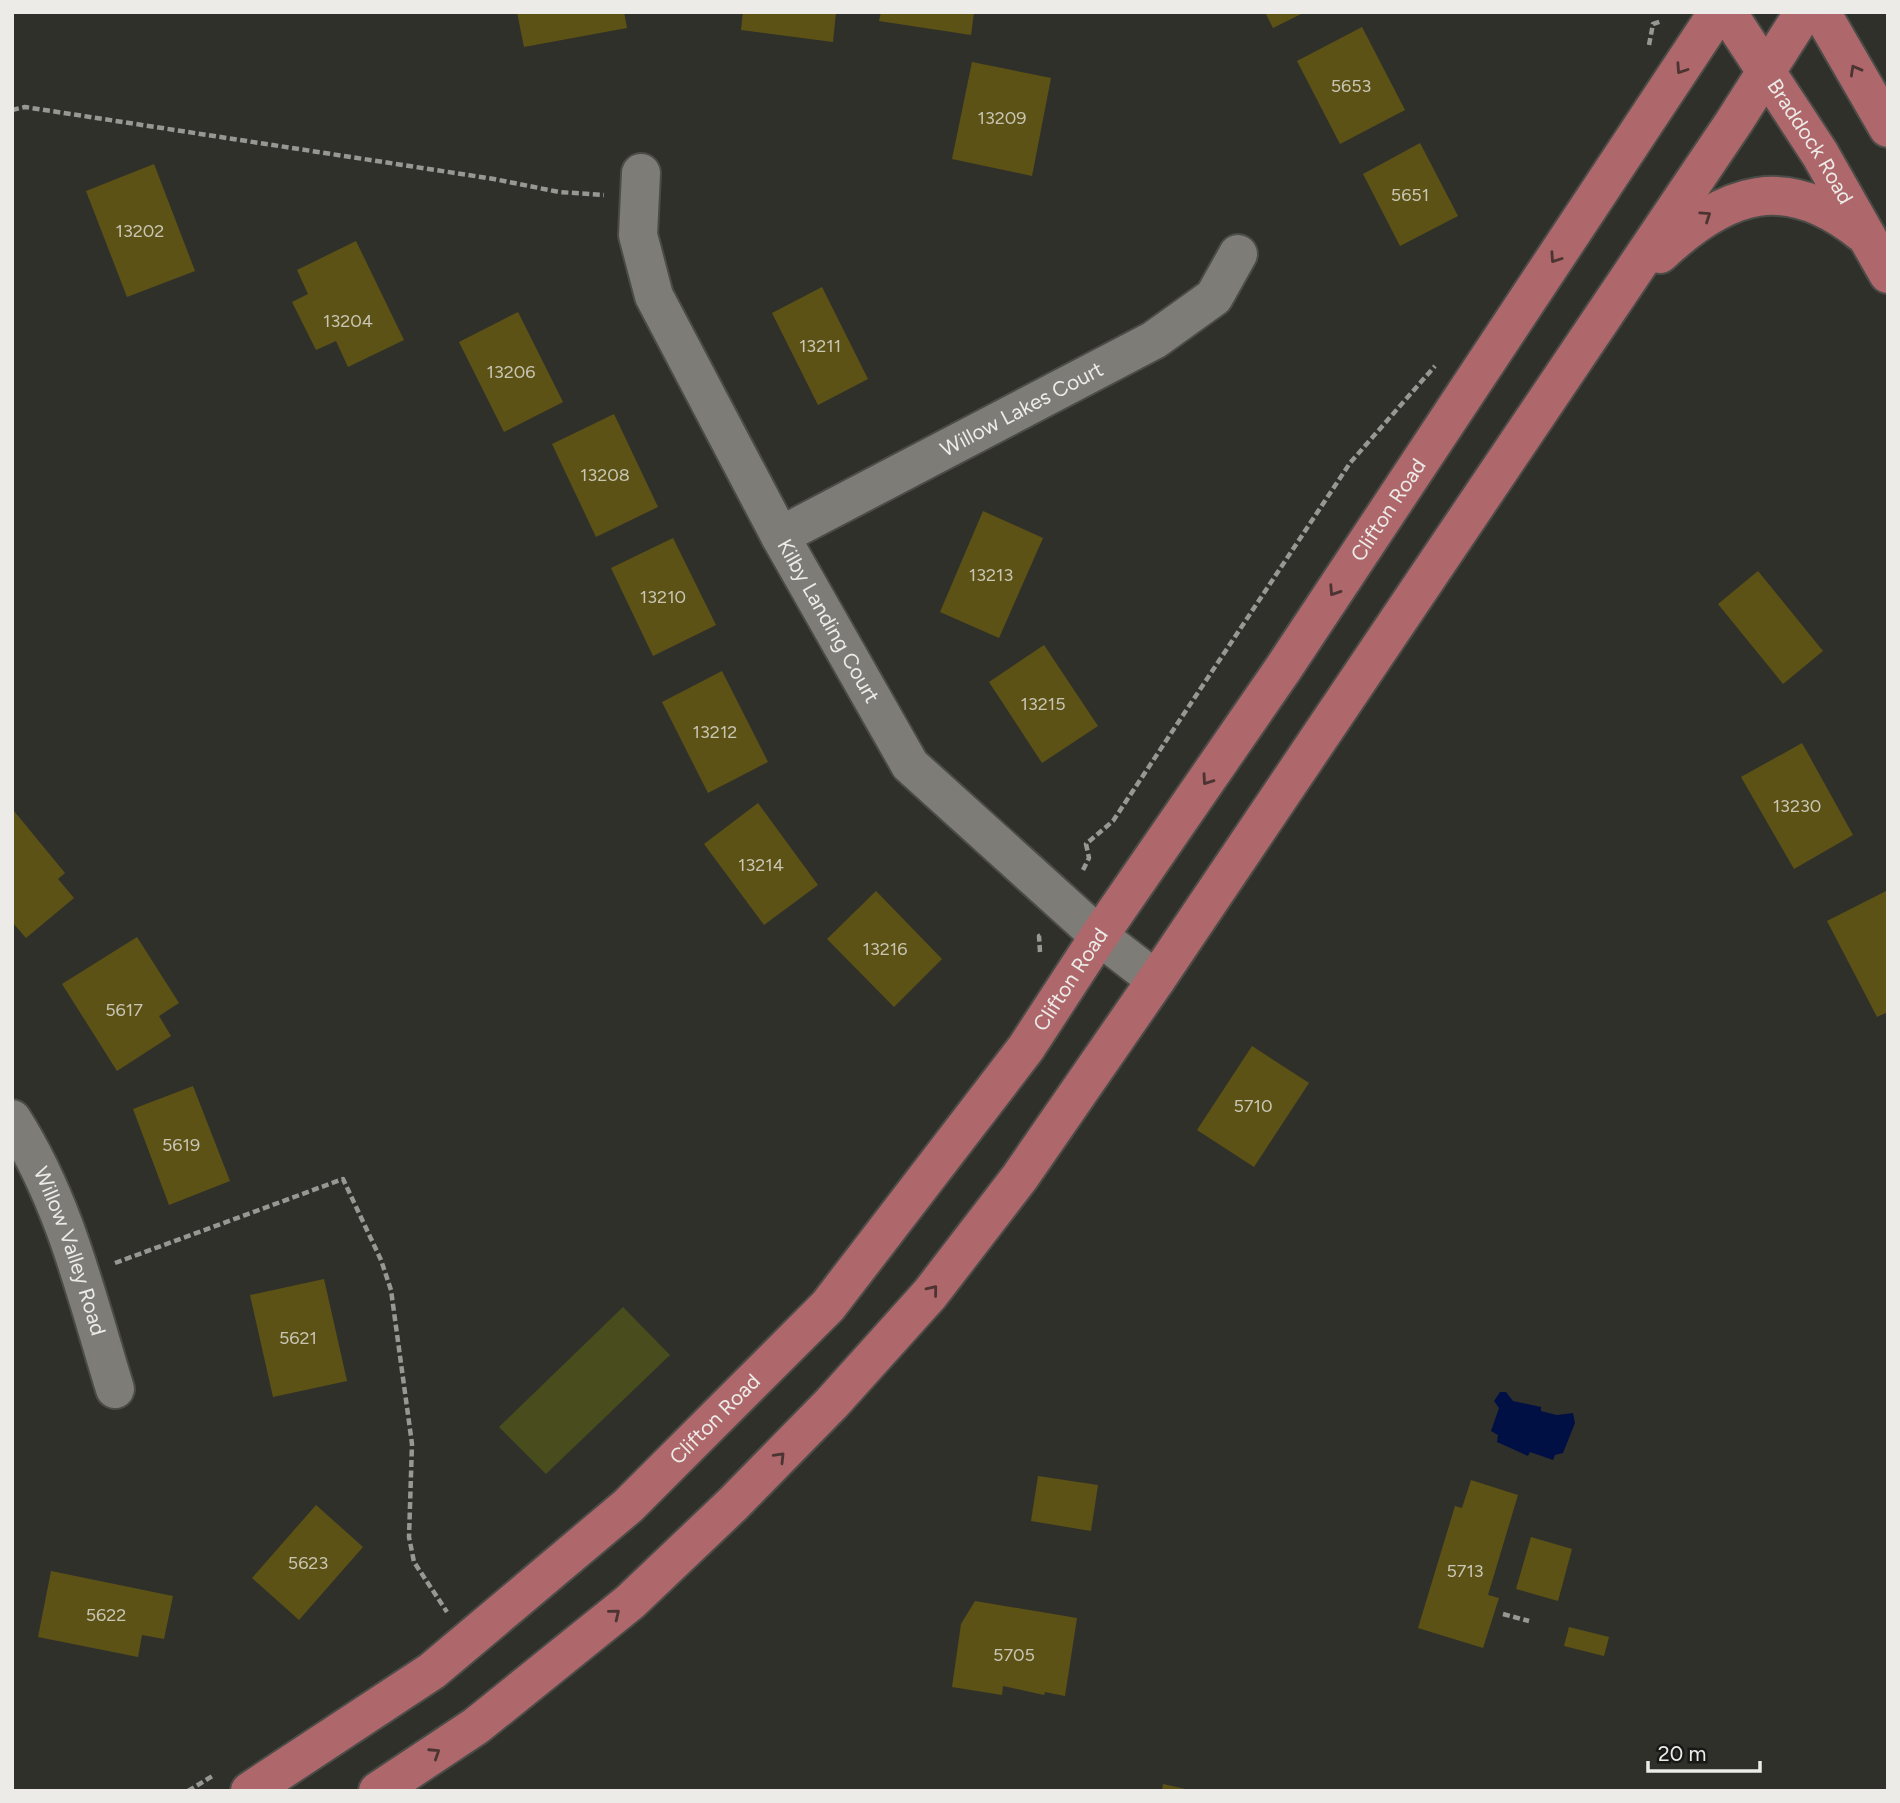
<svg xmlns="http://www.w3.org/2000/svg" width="1900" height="1803" font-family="Figtree,sans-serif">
  <rect width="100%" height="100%" fill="#30302b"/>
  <!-- green -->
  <path fill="#494c1c" d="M623,1307L670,1355L546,1474L499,1427Z"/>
  <!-- water -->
  <path fill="#011044" d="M1500,1392H1506L1513,1401L1541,1407V1411L1557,1415L1573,1413L1575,1423L1563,1453L1555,1455L1553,1460L1530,1452L1528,1456L1497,1442L1498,1435L1491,1431L1499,1408L1494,1401Z"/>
  <!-- building -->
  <g fill="#5c5215">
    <path d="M517,12H624L627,28L524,47Z"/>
    <path d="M743,12H836L833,42L741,30Z"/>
    <path d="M881,12H974L971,35L879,21Z"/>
    <path d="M1265,12H1305L1273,28Z"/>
    <path d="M1362,27L1405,110L1340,144L1297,61Z"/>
    <path d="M972,62L1051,78L1032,176L952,159Z"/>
    <path d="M1420,143L1458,216L1400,246L1363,174Z"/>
    <path d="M154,164L195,271L127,297L86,191Z"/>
    <path d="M356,241L404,340L348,367L336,341L316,350L292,302L308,294L297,270Z"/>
    <path d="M822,287L868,379L818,405L772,313Z"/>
    <path d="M518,312L563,402L504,432L459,342Z"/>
    <path d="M614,414L658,507L596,537L552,444Z"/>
    <path d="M983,511L1043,538L999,638L940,612Z"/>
    <path d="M673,538L716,625L653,656L611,568Z"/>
    <path d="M1758,571L1823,651L1783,684L1718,604Z"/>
    <path d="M1044,645L1098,726L1042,763L989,682Z"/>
    <path d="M722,671L768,762L708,793L662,702Z"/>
    <path d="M1802,743L1853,835L1794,869L1741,777Z"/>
    <path d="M758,803L818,885L764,925L704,844Z"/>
    <path d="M14,811L65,873L58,879L74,898L26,938L12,922Z"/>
    <path d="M1888,890V1012L1877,1017L1827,921Z"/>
    <path d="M876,891L942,959L894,1007L827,939Z"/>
    <path d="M137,937L179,1003L159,1016L171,1036L117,1071L62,984Z"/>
    <path d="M1252,1046L1309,1083L1254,1167L1197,1130Z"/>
    <path d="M193,1086L230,1181L169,1205L133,1109Z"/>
    <path d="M324,1279L347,1381L273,1397L250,1295Z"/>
    <path d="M1038,1476L1098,1485L1091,1531L1031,1521Z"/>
    <path d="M1471,1480L1518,1495L1488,1595L1499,1598L1483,1648L1418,1628L1455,1506L1462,1508Z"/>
    <path d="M316,1505L363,1547L299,1620L252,1578Z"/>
    <path d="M1531,1537L1572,1549L1558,1601L1516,1589Z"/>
    <path d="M51,1571L173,1596L164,1639L142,1635L138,1657L38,1637Z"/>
    <path d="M975,1601L1077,1618L1065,1696L1045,1692L1044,1695L1003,1686L1002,1695L952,1687L961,1624Z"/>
    <path d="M1569,1627L1609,1637L1604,1656L1564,1646Z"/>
    <path d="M1163,1784L1190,1790V1791H1162Z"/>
  </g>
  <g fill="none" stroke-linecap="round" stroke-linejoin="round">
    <!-- minor casing -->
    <g stroke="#4b4b47" stroke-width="42">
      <g id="minor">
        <path id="s1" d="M641,173L638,235L654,296L780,536L910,765L1099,936L1156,980"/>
        <path id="s2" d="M780,536L1154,340L1214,297L1238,254"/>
        <path id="s3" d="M12,1119C65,1202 86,1295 115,1389"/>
      </g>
    </g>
    <!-- major casing -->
    <g stroke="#4b4b47" stroke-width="42">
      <g id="major">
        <path id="s4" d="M1727,12L1820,154L1888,274"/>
        <path d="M1821,12L1888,128"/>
        <path d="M1660,254C1727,191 1786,172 1862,233"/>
        <path id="s5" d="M250,1791L432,1671L628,1506L828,1306L1026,1048L1099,936L1283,669L1718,12"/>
        <path d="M378,1791L476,1726L630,1602L733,1504L832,1403L930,1294L1020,1177L1156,980L1734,122L1804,12"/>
      </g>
    </g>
    <!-- path -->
    <g stroke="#979793" stroke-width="4.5" stroke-dasharray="7 3.5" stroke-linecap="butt">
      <path d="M1649,45L1653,24L1662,21"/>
      <path d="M12,110L25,107L494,179L559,192L604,195"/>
      <path d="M1083,870L1089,858L1086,844L1113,821L1350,463L1435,366"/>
      <path d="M1040,952L1039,936L1041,935"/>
      <path d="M115,1263L343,1179L381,1260L391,1290L412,1444L409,1537L414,1562L447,1612"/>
      <path d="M1503,1614L1529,1621"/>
      <path d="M188,1791L214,1775"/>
    </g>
    <!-- minor -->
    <use href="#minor" stroke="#7d7c77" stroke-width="38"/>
    <!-- major -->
    <use href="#major" stroke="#ae676a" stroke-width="38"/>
  </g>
  <!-- one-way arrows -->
  <defs><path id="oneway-chevron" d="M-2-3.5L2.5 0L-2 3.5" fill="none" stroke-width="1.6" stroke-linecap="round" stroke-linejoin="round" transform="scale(1.75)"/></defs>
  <g stroke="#4c3433">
    <use href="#oneway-chevron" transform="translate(1681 69) rotate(124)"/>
    <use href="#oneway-chevron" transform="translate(1855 70) rotate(-119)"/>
    <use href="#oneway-chevron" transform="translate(1706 216) rotate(-34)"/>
    <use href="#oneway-chevron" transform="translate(1555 258) rotate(124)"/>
    <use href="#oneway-chevron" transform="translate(1334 591) rotate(123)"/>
    <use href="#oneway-chevron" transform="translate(1207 780) rotate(125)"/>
    <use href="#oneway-chevron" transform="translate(933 1290) rotate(-51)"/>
    <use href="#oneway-chevron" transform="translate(780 1457) rotate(-46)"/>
    <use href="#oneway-chevron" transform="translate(615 1614) rotate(-39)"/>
    <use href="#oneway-chevron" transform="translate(435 1753) rotate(-33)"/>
  </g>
  <g text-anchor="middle" stroke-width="7" stroke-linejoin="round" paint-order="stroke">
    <!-- number labels -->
    <g font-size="18" fill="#c8c5b3">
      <text x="1351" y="92">5653</text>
      <text x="1002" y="124">13209</text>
      <text x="1410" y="201">5651</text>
      <text x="140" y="237">13202</text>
      <text x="348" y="327">13204</text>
      <text x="820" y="352">13211</text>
      <text x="511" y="378">13206</text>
      <text x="605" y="481">13208</text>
      <text x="991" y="581">13213</text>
      <text x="663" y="603">13210</text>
      <text x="1043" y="710">13215</text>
      <text x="715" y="738">13212</text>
      <text x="1797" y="812">13230</text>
      <text x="761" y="871">13214</text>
      <text x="885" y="955">13216</text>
      <text x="124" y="1016">5617</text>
      <text x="1253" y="1112">5710</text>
      <text x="181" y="1151">5619</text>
      <text x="298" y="1344">5621</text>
      <text x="308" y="1569">5623</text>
      <text x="1465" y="1577">5713</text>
      <text x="106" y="1621">5622</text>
      <text x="1014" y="1661">5705</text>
    </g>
    <!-- street labels -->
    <g font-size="21" fill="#ecebe8" stroke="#181816">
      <text dy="7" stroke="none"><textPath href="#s4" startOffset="154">Braddock Road</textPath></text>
      <text dy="7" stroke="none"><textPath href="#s2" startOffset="273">Willow Lakes Court</textPath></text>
      <text dy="7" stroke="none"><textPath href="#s5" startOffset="1731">Clifton Road</textPath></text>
      <text dy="7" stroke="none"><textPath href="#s1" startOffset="494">Kilby Landing Court</textPath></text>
      <text dy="7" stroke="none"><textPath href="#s5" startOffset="1164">Clifton Road</textPath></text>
      <text dy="7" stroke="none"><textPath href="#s3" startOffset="145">Willow Valley Road</textPath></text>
      <text dy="7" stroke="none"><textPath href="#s5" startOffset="597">Clifton Road</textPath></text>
    </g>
  </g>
  <!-- border -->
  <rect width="1900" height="1803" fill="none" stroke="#ecebe8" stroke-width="28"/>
  <!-- scale -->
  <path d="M1648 1761v10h112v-10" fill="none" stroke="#ecebe8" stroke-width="3.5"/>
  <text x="1658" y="1761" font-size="21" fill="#ecebe8" stroke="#181816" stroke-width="5" paint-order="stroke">20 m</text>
</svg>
